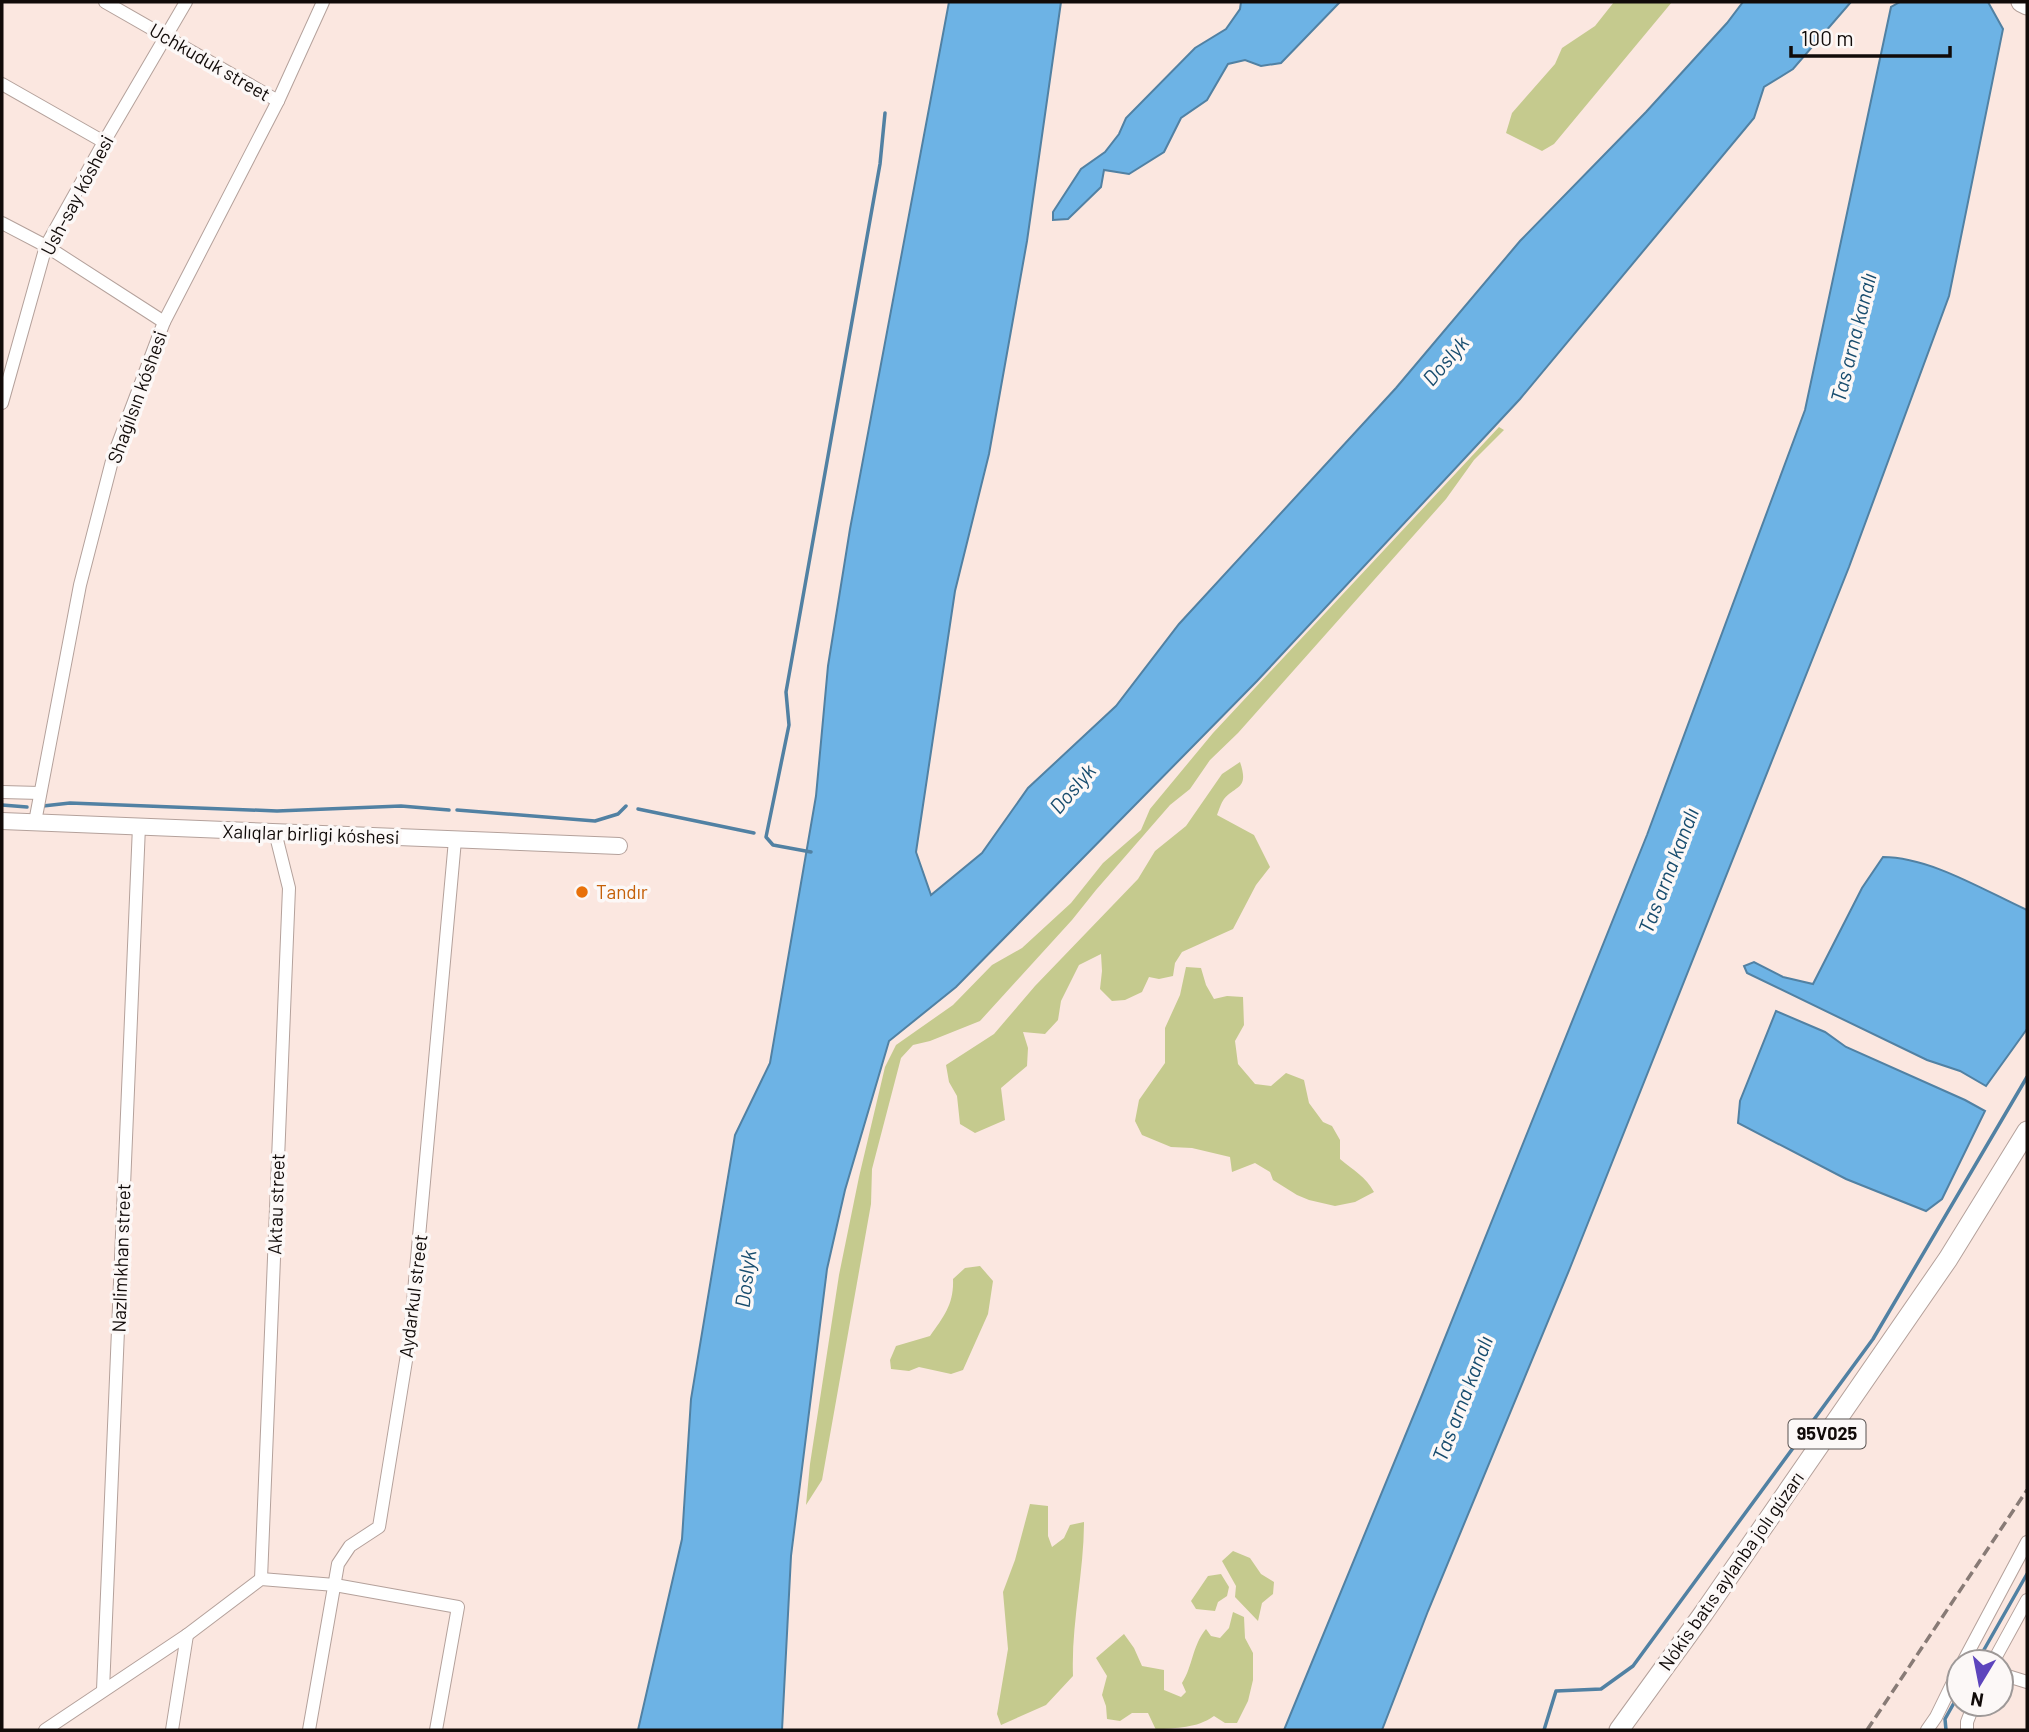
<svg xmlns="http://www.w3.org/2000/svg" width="2029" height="1732" font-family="Barlow,sans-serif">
  <rect width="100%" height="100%" fill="#fbe7e0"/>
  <!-- green -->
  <g fill="#c5ca8e">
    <path d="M1614,2H1672L1554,144L1542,151L1506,133L1512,113L1555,64L1562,48L1595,26Z"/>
    <path d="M1499,427L1504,430L1474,460L1446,499L1238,733L1210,760L1190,789L1170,805L1096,890L1072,920L980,1021L930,1041L913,1045L901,1058L872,1169L871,1204L822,1480L806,1505L810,1464L839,1275L859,1177L885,1067L896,1045L953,1005L992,965L1022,948L1071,903L1103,863L1141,830L1150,809L1213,733Z"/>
    <path d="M1240,762C1249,789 1237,785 1224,799C1221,803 1219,810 1217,815L1254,835L1270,867L1256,885L1233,929L1182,952L1175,963L1173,976L1159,979L1149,977L1142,992L1125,1000L1112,1001L1100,989L1102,971L1101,954L1079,965L1061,1001L1058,1020L1045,1034L1023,1032L1028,1048L1027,1066L1001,1088L1005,1120L975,1133L960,1124L957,1096L949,1082L946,1065L994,1034L1035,986L1138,879L1155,851L1186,826L1222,774Z"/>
    <path d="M1186,967L1201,968L1206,985L1214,999L1227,996L1243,997L1244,1025L1235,1041L1238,1064L1255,1084L1271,1086L1286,1073L1304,1080L1309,1103L1323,1122L1332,1126L1340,1140V1159C1353,1170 1366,1177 1374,1192L1355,1202L1335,1206L1309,1200L1297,1195L1273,1180L1270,1172L1255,1163L1232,1172L1230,1157L1192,1148L1171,1147L1142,1135L1135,1121L1139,1100L1165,1063V1028L1180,995Z"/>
    <path d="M980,1266L993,1281L988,1314L963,1370L951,1374L919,1367L909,1371L891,1369L890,1360L896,1346L930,1336C944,1316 954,1304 953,1279L965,1268Z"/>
    <path d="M1030,1504L1048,1506V1536L1052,1547L1064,1538L1070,1525L1084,1522C1084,1573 1071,1624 1073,1676L1046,1705L1001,1725L997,1714L1008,1649L1003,1592L1015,1560Z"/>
    <path d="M1233,1551L1250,1558L1261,1574L1274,1582L1273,1594L1262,1603L1258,1621L1235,1597L1236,1586L1222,1561Z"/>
    <path d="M1221,1574L1229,1587L1227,1596L1218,1602L1215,1611L1196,1609L1191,1601L1208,1576Z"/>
    <path d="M1233,1612L1244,1617L1245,1638L1253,1653V1680L1248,1701L1237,1723H1225L1214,1716C1196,1729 1177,1727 1156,1730L1148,1713H1132L1120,1721L1107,1719L1106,1706L1102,1695L1107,1676L1096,1658L1124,1634L1134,1648L1142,1666L1164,1670V1690L1181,1697L1186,1692L1182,1683C1193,1666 1192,1646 1206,1629L1211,1636L1220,1638L1229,1628Z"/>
  </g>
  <!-- water -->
  <g fill="#6db3e5" stroke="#5181a3" stroke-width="2">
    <path d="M949,2H1061L1027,241L989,454L955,591L916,852L931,895L982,853L1028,788L1116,706L1179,624L1396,388L1520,241L1646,112L1727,23L1743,2H1851L1793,69L1764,87L1754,118L1520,399L1257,681L956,987L889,1041L845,1190L827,1269L791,1556L782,1730H638L682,1539L691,1399L735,1135L770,1063L816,796L828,666L850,529Z"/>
    <path d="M1241,2H1340L1281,63L1261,66L1245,60L1228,64L1207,100L1181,118L1164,152L1129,174L1104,170L1101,187L1068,219L1053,220V212L1081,169L1105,152L1119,134L1126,118L1195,48L1226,29L1240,9Z"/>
    <path d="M1900,2H1988L2003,29L1949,296L1849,567L1570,1268L1428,1611L1382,1730H1284L1422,1395L1647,835L1805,410L1891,7Z"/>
    <path d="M1883,857C1930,857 1985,891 2027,910V1029L1986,1086L1960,1071L1927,1060L1747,973L1744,966L1754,962L1783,977L1813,984L1862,888Z"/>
    <path d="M1776,1011L1825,1032L1846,1047L1965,1100L1985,1111L1942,1199L1926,1211L1846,1179L1738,1123L1740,1101Z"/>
  </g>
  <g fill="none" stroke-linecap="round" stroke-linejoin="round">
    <!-- stream -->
    <g stroke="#5181a3" stroke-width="3.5">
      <path d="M2,805L27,807"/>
      <path d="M43,806L70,803L277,811L401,806L449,810"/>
      <path d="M638,809L754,833"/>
      <path d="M457,810L595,821L618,814L626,806"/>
      <path d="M811,852L773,845L766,837L789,725L786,692L880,164L885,113"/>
      <path d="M1977,1662L2027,1574"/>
      <path d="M1544,1730L1556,1691L1601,1689L1633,1666L1873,1339L2027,1077"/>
      <path d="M1946,1730L1945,1719L1959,1694"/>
    </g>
    <!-- minor casing -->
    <g stroke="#b4a19b" stroke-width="14">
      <g id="minor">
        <path d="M105,2L278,101"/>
        <path d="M2,84L104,142"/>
        <path d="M2,223L46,246L164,322"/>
        <path d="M2,403L46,246L104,142L186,2"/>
        <path d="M2,792L40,793"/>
        <path d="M35,822L80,585L113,457L164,322L278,101L323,2"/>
        <path d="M261,1579L289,888L275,832"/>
        <path d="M1963,1662L2027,1542"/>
        <path d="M1993,1662L2027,1600"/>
        <path d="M2001,1674L2027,1682"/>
        <path d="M103,1690L139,826"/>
        <path d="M45,1730L187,1635L261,1579L335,1585L458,1607L436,1730"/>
        <path d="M172,1730L187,1635"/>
        <path d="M309,1730L338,1564L350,1546L379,1527L410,1336L455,840"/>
        <path d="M1927,1730L1936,1717L1959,1670"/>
        <path d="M1967,1730V1722L1974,1704"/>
      </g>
    </g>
    <!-- tertiary casing -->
    <g stroke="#b4a19b" stroke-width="18">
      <path id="tertiary" d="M2,821L619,846"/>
    </g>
    <!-- primary casing -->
    <g stroke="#b4a19b" stroke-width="21">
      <path id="primary" d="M1619,1730L1703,1614L1948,1259L2027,1131"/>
    </g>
    <!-- trunk casing -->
    <g stroke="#b4a19b" stroke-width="21">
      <path id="trunk" d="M2021,2L2027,5"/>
    </g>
    <!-- minor -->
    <use href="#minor" stroke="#fff" stroke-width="12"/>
    <!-- tertiary -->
    <use href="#tertiary" stroke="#fff" stroke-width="16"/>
    <!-- primary -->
    <use href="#primary" stroke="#fff" stroke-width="19"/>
    <!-- trunk -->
    <use href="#trunk" stroke="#fff" stroke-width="19"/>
    <!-- rail -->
    <path stroke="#887b76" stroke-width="3.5" stroke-dasharray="10 5" stroke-linecap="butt" d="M1867,1730L2027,1490"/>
  </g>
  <!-- markers -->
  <circle fill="#e8710a" stroke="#fcf8f7" stroke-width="2.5" cx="582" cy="892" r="7"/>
  <g text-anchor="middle" stroke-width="7" stroke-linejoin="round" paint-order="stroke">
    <!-- shield labels -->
    <rect fill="#fcf8f7" stroke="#585250" stroke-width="2" x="1788.5" y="1419.5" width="77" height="29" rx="5"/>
    <g font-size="18" font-weight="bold" fill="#110b09">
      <text x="1827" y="1440">95V025</text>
    </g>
    <!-- street labels -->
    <g font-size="19" fill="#110b09" stroke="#fcf8f7">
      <text transform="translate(210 62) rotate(30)" y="7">Uchkuduk street</text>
      <text transform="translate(77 195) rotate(-62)" y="7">Ush-say kóshesi</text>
      <text transform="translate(137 397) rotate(-70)" y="7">Shaǵılsın kóshesi</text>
      <text transform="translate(311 834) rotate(2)" y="7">Xalıqlar birligi kóshesi</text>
      <text transform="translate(276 1204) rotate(-88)" y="7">Aktau street</text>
      <text transform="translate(121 1258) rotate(-88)" y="7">Nazlimkhan street</text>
      <text transform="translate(413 1296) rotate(-83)" y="7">Aydarkul street</text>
      <text transform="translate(1731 1571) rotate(-55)" y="7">Nókis batıs aylanba jolı gúzarı</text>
    </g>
    <!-- food labels -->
    <g font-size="19" fill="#c56008" stroke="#fcf8f7" text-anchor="start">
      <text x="596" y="899">Tandır</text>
    </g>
    <!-- water labels -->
    <g font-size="21" font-style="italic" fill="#174c6e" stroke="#fcf8f7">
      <text transform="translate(1854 338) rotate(-76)" y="7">Tas arna kanalı</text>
      <text transform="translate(1446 361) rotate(-49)" y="7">Doslyk</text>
      <text transform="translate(1073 789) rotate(-49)" y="7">Doslyk</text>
      <text transform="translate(1669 871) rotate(-69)" y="7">Tas arna kanalı</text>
      <text transform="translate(746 1279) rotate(-83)" y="7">Doslyk</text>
      <text transform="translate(1463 1399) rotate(-69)" y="7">Tas arna kanalı</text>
    </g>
  </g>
  <!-- border -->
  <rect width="2029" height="1732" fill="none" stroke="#110b09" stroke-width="7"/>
  <!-- north arrow -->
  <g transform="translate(1980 1683) rotate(190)"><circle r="33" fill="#fcf8f7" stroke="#9e9998" stroke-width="2"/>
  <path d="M0-5L12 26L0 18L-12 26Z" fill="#5d45bd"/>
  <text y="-10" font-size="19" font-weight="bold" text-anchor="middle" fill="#110b09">N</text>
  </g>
  <!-- scale -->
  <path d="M1791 46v10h159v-10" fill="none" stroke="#110b09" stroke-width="3.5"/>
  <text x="1801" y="46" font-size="21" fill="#110b09" stroke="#fcf8f7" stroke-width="5" paint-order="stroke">100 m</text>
</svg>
